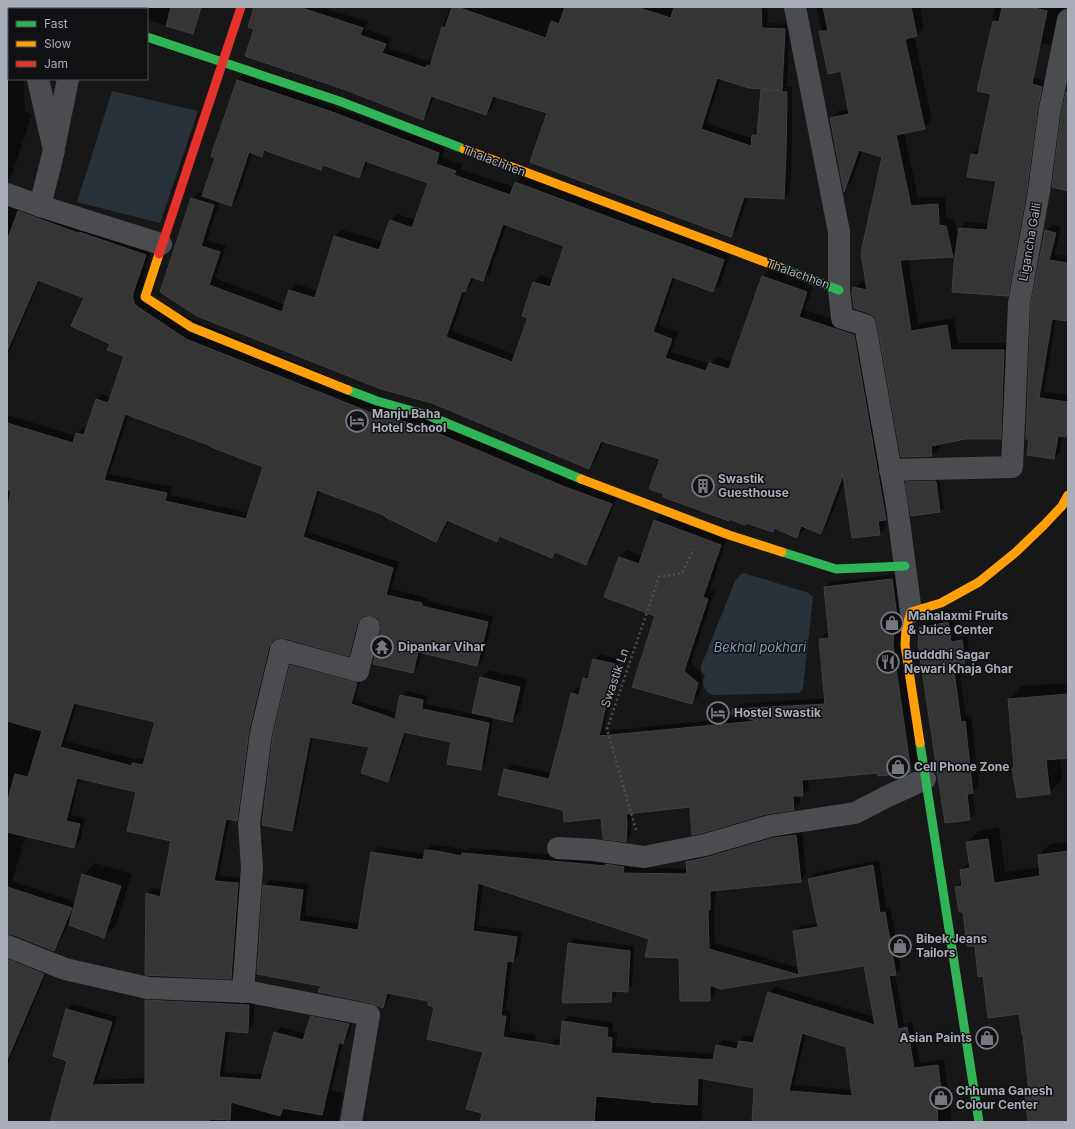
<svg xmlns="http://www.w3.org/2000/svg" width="1075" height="1129" font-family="Inter,sans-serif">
  <rect width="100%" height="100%" fill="#171717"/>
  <!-- water -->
  <g fill="#2a3239">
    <path d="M112,91L198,111L160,223L77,202Z"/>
    <path d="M744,573L809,593L813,597L803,688L799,693L716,695C714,695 712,695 710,694C701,689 701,674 701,666L735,581L740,575Z"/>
  </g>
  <!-- shadow -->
  <g fill="#0007" fill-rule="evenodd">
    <path d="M7,7H30V9H9V79H24L25,112L32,114L12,175L7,180Z"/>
    <path d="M134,7H193L182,30L147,20V9H134Z"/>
    <path d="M254,7H321L368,22L365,29L391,38L388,48L431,62L450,7H448H767L768,23L790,24L787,84L785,86L792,87V149L790,192L784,198L748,196L737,230L731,235L549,112L496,96L492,108L486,114L434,96L428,113L423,119L256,28ZM721,78L764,89L762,91L759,129L753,135V139L706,123Z"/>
    <path d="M817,7H920L924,28L917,35L914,36L932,120L924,128L904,132L918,198L945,197L946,218L954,219L958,239L960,228L966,222L989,224L997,181L972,154L978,148L981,149L1001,70L1047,81L1013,289L1007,295L957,252L953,256L908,258L918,324L954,318L958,343H1012L1008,430L1000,438H965L939,443L940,448L932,455L902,456L878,323L875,316L853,290L861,282H867L883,156L863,150L851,183L844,190L831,119L838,111L849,109L842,70L829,71Z"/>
    <path d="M995,7H1064L1058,37L1050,45L989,36Z"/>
    <path d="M244,74L445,147L442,157L462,164L460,169L514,187L516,183L522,176L730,254L720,285L713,291L675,277L659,325L678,332L671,352L710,364L717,357L732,362L763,276L770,270L813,286L805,310L860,328L892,512L885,519L886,527L879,534L845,480L827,526L821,533L805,526L804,530L797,536L776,527L773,531L747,522L745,524L730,518L728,520L665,494L661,459L604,441L595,461L589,468L432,403L197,315L192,199L199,192L204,193L216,157L237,80ZM267,150L321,169L325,165L358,177L365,170L368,161L429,183L416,220L397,214L391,220L383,242L342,230L335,236L318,291L297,284L290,290L285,305L215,278L226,246L207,240L220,201L231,205L238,198L252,152L261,156ZM507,225L565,246L553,280L541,275L534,282L523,315L529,317L516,355L452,331L466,290L471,285L474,277L483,280L490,273Z"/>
    <path d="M7,199L151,250L140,297L617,498L591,559L586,564L557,552L552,557L501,536L497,540L449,520L442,535L436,541L387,515L320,490L308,532L399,562L391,589L428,598L427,601L493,616L483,659L477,665L422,652L418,666L412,672L382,630V624L379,618L372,614L363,615L354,649L349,654L284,637L275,638L254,724L242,814L236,820L230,818L219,876L244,878L237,972L231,978L147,894L152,888L162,891L172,840L137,791L80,778L71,815L85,818L80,842L74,847L26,836L12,881L76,902L83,875L95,863L132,874L116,925L104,936L68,924L59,944L53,950L11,933H7V415L76,436L77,433L83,428L87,429L96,400L102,394L111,397L125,356L111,343L86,297L40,280L7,357ZM129,414L213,445L264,467L249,513L170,495L172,487L109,474ZM77,703L156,722L145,759L139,758L137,760L66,741Z"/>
    <path d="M1052,225L1061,227L1055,254L1068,256V320L1056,319L1044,392L1068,395V433L1066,436L1062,435L1060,452L1054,458L1028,455L1046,231Z"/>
    <path d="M939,478L944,508L940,511L912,515L907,482L910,479Z"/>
    <path d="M663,513L727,538L710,590L715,591L691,663L705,675L699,695L692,703L656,615L620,557L627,550L643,556L655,521Z"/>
    <path d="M897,574L917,765L911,771L879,772L808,779L809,789L803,795H799L800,803L794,809L691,806L632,813L631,835L625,841L602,817L564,809L505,770L511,764L552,773L565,724L572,693L577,687L582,688L584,679L590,673L594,660L600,654L620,659L604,731L745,717L734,710L740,704L826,698L821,639L826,633H829L825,587L831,582Z"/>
    <path d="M954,617L957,637L967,635L970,656L964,662L958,663L966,717L971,716L979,786L972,792L975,813L970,819L920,628L926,623Z"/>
    <path d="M296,661L361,678L355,700L397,713L401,696L406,691L428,696L426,704L473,714L481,678L489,670L527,679L519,713L511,721L494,717L485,764L480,769L452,741L407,731L392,776L388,781L371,747L313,736L296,825L291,830V666Z"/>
    <path d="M1068,683V757L1060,758L1062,780L1049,793L1015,766L1009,699L1022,686Z"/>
    <path d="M999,828L1005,872L1040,867L1039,855L1050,844L1068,842V1122H1029L1026,1095L1030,1091L1024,1033L1020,1013L984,975L976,944L956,887L962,880L961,870L970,861L967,842L979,831Z"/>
    <path d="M802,829L806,875L800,881L716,889L715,903L714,904L715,943L799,968L794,932L800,926L818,923L809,879L815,873L879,860L886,908L890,907L901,968L895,974L904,1024L912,1022L920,1063L944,1060L952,1122H752L755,1088L703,1078L701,1122H540L549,1045L555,1039L561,1040L563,1021L569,1016L613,1023L612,1032H617L616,1047L715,1054L717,1046L723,1040L739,1043L745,1035L756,1037L769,993L775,987L874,1017L865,965L721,988L715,986V994L709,1000L680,957L650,938L483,884L478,926L522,931L519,955L513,961L512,960L506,1010L511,1011L509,1031L536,1035L508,1122H481L484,1113V1051L430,1000L391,992L388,1001L383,1007L322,985L264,886L270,880L308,884L305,915L360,924L372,852L378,847L425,854L426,851L431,845L444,846L466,850L469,848L629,861V867L687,869V862L693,856L779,833ZM806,1033L847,1046L852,1090L794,1085Z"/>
    <path d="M574,939L634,946L632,985L627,991L616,990V996L610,1001L569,944Z"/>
    <path d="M7,951L49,968L7,1066Z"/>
    <path d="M152,995L255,999L253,1026L247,1032L229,1030L224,1072L263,1074L275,1033L281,1027L306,1034L312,1017L317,1011L354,1018L348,1037L343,1043L331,1091L343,1093L338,1122H51L68,1060L67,1009L73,1004L117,1017L97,1080L146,1078V1001Z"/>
  </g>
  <!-- building -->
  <g fill="#353536" stroke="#3f4043" fill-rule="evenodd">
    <path d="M171,7H201L193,34L166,26Z"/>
    <path d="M253,7H299L363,28L360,35L386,44L382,53L426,68L427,65L430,66L442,27L445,28L452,7H457L546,38L551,21L559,24L565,7H636L671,18L674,7H761L762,28L785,29L782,91L749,88L717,78L701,129L751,146L752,135H757L761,90L787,92L786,155L784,199L744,197L731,237L530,162L547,113L493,96L486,115L431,96L423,120L343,89L245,56L254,29L248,27L253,11Z"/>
    <path d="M823,7H911L917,36L905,39L925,129L896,135L911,206L938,204L939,225L946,226L953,257L900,260L911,331L947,325L951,350H1004L1001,439H965L931,446L932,456L901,457L877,323L875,317L869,313L854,308L852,292L853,287L867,290L861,253L882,157L859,150L844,192L830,118L849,114L841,71L828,74L819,31H828Z"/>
    <path d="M1002,7H1030L1047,11L1032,84L1042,87L1037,112L1027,189L1008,296L952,292L954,264L959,228L987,230L996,181L967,177L971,154L978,155L991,94L977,91L993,21L999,22Z"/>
    <path d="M237,80L335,113L439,153L436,164L456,171L454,175L510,195L515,182L724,260L713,292L672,277L653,332L672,339L665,358L706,371L709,363L729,369L762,276L807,292L799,317L854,335L886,520L878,521L880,535L852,538L843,475L821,534L801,526L797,538L774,528L773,532L746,523L745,525L729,519V521L663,497L664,494L649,489L660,459L601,441L589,469L432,403L381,389L197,316L160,292L191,198L214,205L201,246L220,252L209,285L282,312L289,290L315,298L334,236L379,250L390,220L412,228L428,183L365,161L359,178L323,165L321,170L264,150L262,157L249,152L231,206L202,196L215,158L211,156ZM503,224L564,246L550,287L533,282L522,316L528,318L512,362L446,337L462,291L465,292L471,277L483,281Z"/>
    <path d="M1066,92H1068V191L1052,187L1061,116Z"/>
    <path d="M18,211L78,233L79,232L146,255L133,293V298L134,303L138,307L186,339L372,413L423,427L565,487L612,504L586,565L555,552L552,558L499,536L497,542L447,520L436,542L385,517L386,516L317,490L303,537L393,568L386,595L422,603V606L488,622L477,666L418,652L413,673L373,664L381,630V624L378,618L372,615H365L360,619L357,624L349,656L284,638H277L272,642L269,647L249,730L237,821L226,819L214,881L238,883L231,979L145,975L146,893L160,897L171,841L127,831L136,792L77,778L66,821L80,824L74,848L7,832V803L15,774L28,777L42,731L7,721V514L11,490H7V423L73,443L76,433L84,435L96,399L108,403L124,356L107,350L110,344L71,326L84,298L38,280L7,351V241ZM125,414L211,446V447L263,467L246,519L165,501L167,493L104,480ZM74,703L155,722L143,765L132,763V766L60,747Z"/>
    <path d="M1045,230L1056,233L1049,260L1068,263V321L1052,319L1039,398L1068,402V422L1066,437L1058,436L1054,459L1027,455L1029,439H1026L1031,304Z"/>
    <path d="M936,481L940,512L911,516L905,482Z"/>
    <path d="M654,520L721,545L703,597L708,599L684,671L698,683L692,704L632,687L655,616L604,597L619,557L639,564Z"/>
    <path d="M892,579L897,616L894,627L893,647L911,772L908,773L878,776V773L802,780L803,796H793L794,810L766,814L702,833L692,835L690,807L626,814L627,823L626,842L603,839L601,818L564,822L563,810L498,795L504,769L549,779L564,723L571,693L579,695L583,678L588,679L593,659L615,664L599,736L757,721L732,714L733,709L825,704L819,639L829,638L824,587Z"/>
    <path d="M948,622L951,642L962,640L965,663L953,664L961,722L965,721L973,793L967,794L970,820L945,823L918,644L919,628Z"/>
    <path d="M290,665L357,683L351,704L395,719L400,695L423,700L422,709L489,723L481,770L447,764L451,742L404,732L388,782L361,773L369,747L310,737L292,831L262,825L273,735Z"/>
    <path d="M480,677L520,687L512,722L472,713Z"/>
    <path d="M1068,694V758L1046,760L1050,794L1017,798L1012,768L1014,767L1008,699Z"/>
    <path d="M796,835L801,882L710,891V910H708L709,949L799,975L793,931L818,927L808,879L873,865L880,913L885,912L896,975L889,976L898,1029L907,1027L914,1068L938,1065L941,1090L936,1091L938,1122H752L754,1088L698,1078L697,1105L650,1102V1101L596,1096L594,1122H480L482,1113L466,1109L483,1052L427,1039L434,1007L428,1005V1001L387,993L383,1008L371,1003L318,992L321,986L257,974L263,885L303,890L299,921L358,930L371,852L423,860L425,850L437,851L461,856L462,853L606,866L605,864L624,867L623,873L687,874L686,862L708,857L773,838ZM478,883L649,939L645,957L679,958L680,1001H710V985L721,989L864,966L875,1025L768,992L753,1043L739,1041L737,1049L716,1045L713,1060L611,1053L612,1038L607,1037L608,1028L562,1021L560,1046L503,1037L506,1016H501L507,961L513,962L517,937L473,931ZM802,1033L846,1047L852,1096L789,1091Z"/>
    <path d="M988,839L994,883L1040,876L1038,855L1068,851V1122H1028L1025,1094H1029L1023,1034H1022L1019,1014L988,1018L983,976L978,977L975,946H967L963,912H959L955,887L962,886L960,870L970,868L966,842Z"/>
    <path d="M82,874L121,886L104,938L69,925Z"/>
    <path d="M7,887L72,908L54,951L12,934H7Z"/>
    <path d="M568,943L630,951L628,992L612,991L611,1002L563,1003V1001H562Z"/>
    <path d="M7,959L44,974L7,1060Z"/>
    <path d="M145,1000L249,1005L248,1033L225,1031L219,1077L261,1080L274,1032L303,1040L311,1016L349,1024L343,1044L339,1042L322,1115L283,1108L280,1116L231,1102L230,1120L209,1119V1122H50L67,1061L53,1056L66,1009L112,1022L92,1085L145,1084Z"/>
  </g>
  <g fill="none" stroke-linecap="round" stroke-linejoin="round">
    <!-- path -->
    <path stroke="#4d4e52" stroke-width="2.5" stroke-dasharray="2 3" stroke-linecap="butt" d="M636,830L607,729L659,577L682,573L694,549"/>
    <!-- street -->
    <g stroke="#4b4c50" stroke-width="22">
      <path d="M62,7L66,9"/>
      <path d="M795,7L839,232V290L842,318L865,325L897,506L911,612"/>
      <path d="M36,9V7"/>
      <path d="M82,9L83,7"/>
      <path d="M38,79L54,150L40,206"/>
      <path d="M55,143L68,79"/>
      <path d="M7,194L40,206L161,244"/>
      <path d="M890,470L1012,467L1019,303L1039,191L1049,114L1068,20"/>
      <path d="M558,848L593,850L644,857L705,845L770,826L855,813L886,797L925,779"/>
      <path d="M7,946L65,969L148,988L250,992L369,1015L351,1122"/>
      <path d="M243,992L252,867L249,824L261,733L281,650L358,671L369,627"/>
    </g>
    <!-- fast -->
    <g stroke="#30b455" stroke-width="9">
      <path d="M147,37L339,101L464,149"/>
      <path d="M781,268L839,290"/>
      <path d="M348,390L377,401L427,415L581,479"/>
      <path d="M782,552L836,569L905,566"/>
      <path d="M920,743L979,1122"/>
    </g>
    <!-- slow -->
    <g stroke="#ff9f0a" stroke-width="9">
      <path d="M464,149L781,268"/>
      <path d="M159,254L145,297L191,327L348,390"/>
      <path d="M581,479L729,535L782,552"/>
      <path d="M920,743L905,645L906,628L911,612L941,603L979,582L1016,552L1044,525L1062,506L1068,495"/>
    </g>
    <!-- jam -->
    <path stroke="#e5322d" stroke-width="9" d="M159,254L241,7"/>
  </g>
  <!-- icons -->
  <defs>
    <g id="hotel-ring" transform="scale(1.15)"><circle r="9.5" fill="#111113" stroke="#757880" stroke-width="1.5"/><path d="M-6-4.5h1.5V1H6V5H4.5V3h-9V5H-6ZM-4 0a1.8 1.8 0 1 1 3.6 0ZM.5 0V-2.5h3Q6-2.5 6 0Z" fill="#757880"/></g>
    <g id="building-ring" transform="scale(1.15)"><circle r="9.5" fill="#111113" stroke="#757880" stroke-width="1.5"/><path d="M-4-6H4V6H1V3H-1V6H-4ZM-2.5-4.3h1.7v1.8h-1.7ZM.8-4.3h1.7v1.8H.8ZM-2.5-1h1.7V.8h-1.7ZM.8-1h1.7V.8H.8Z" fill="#757880"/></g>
    <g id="shop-ring" transform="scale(1.15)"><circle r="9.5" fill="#111113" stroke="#757880" stroke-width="1.5"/><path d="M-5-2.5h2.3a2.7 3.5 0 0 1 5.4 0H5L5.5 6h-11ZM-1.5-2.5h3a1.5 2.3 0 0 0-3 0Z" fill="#757880"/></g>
    <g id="temple-ring" transform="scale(1.15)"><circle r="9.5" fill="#111113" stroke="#757880" stroke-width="1.5"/><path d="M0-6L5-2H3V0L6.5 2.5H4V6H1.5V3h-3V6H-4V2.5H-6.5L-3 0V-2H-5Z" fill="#757880"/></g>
    <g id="restaurant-ring" transform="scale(1.15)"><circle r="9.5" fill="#111113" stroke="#757880" stroke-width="1.5"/><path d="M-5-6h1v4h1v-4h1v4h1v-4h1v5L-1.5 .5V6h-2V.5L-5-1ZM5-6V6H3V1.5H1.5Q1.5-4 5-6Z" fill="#757880"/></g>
  </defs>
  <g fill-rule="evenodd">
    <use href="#hotel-ring" x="357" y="421"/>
    <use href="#building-ring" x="703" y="486"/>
    <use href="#shop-ring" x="892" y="623"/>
    <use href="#temple-ring" x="382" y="647"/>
    <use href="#restaurant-ring" x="888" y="662"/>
    <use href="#hotel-ring" x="718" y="713"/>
    <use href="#shop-ring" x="898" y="767"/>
    <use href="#shop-ring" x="900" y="946"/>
    <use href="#shop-ring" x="987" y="1038"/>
    <use href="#shop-ring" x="941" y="1098"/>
  </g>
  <g text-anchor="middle" stroke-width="3" stroke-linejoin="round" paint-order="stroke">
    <!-- street labels -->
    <g font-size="12" fill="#a8adb8" stroke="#111113">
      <text transform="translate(494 161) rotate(21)" y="4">Thalachhen</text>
      <text transform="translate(1030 242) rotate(-80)" y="4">Ligancha Galli</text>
      <text transform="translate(798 274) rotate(20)" y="4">Thalachhen</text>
      <text transform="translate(615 678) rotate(-71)" y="4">Swastik Ln</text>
    </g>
    <!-- poi labels -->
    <g font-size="12" font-weight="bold" fill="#a8adb8" stroke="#111113" text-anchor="start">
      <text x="372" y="418">Manju Baha<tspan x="372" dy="14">Hotel School</tspan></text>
      <text x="718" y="483">Swastik<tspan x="718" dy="14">Guesthouse</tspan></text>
      <text x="908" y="620">Mahalaxmi Fruits<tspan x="908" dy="14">&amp; Juice Center</tspan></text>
      <text x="398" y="651">Dipankar Vihar</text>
      <text x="904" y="659">Budddhi Sagar<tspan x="904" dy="14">Newari Khaja Ghar</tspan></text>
      <text x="734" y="717">Hostel Swastik</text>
      <text x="914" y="771">Cell Phone Zone</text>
      <text x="916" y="943">Bibek Jeans<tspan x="916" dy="14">Tailors</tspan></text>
      <text x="972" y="1042" text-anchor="end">Asian Paints</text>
      <text x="956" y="1095">Chhuma Ganesh<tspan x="956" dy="14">Colour Center</tspan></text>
    </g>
    <!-- water labels -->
    <g font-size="13" font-style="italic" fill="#7f9bb3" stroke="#111113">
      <text x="760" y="652">Bekhal pokhari</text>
    </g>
  </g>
  <!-- border -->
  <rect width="1075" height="1129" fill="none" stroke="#a8adb8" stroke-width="16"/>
  <!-- legend -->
  <rect x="8" y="8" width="140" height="72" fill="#111113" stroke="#4d4f55"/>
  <rect x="16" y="21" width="20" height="6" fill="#30b455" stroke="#4d4f55"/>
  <text x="44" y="28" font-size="12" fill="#a8adb8">Fast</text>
  <rect x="16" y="41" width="20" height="6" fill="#ff9f0a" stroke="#4d4f55"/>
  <text x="44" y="48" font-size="12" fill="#a8adb8">Slow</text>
  <rect x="16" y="61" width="20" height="6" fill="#e5322d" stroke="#4d4f55"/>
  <text x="44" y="68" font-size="12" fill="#a8adb8">Jam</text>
</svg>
